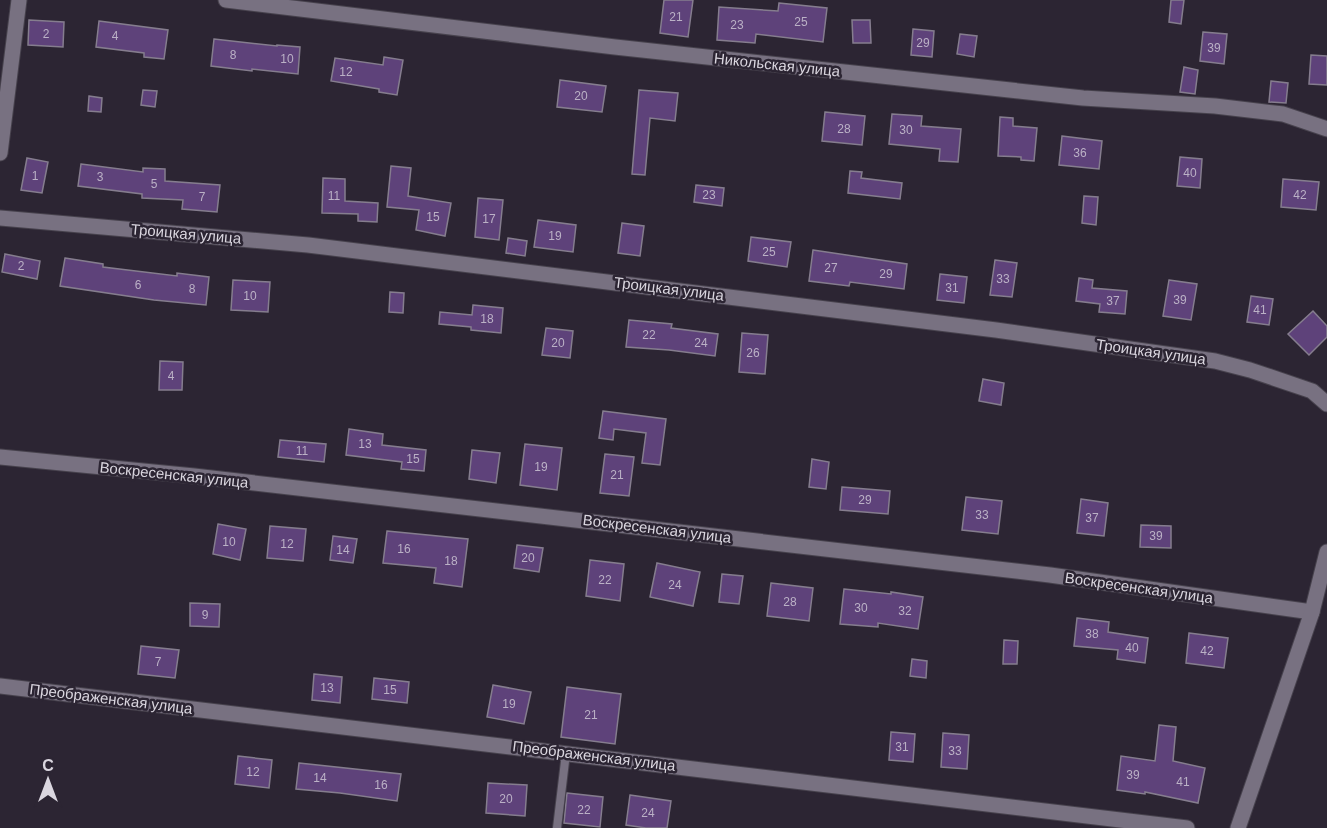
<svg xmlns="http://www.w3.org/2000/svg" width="1327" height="828" font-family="Arial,sans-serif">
  <rect width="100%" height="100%" fill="#2c2533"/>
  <!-- building -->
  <g fill="#5e427a" stroke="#857d8e" stroke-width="1.5">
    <path d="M664,0H693L688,37L660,33Z"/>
    <path d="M1171,0H1184L1181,24L1169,22Z"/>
    <path d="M779,3L827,8L823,42L756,34L755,43L717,40L719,7L778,11Z"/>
    <path d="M29,20L64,22L63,47L28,45Z"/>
    <path d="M852,20H870L871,43H853Z"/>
    <path d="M99,21L168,30L164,59L144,57V53L96,47Z"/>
    <path d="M913,29L934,31L932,57L911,55Z"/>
    <path d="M1203,32L1227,34L1224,64L1200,61Z"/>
    <path d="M960,34L977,36L974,57L957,54Z"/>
    <path d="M214,39L277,46V45L300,47L298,74L252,69V71L211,66Z"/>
    <path d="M1311,55L1327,56V85L1309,84Z"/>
    <path d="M384,57L403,60L397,95L379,92V89L331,81L335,58L383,65Z"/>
    <path d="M1184,67L1198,70L1195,94L1180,92Z"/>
    <path d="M560,80L606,86L602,112L557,107Z"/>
    <path d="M1271,81L1288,83L1286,103L1269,102Z"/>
    <path d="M143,90L157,91L155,107L141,105Z"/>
    <path d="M639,90L678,93L675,121L650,118L645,175L632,174Z"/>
    <path d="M89,96L102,98L101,112L88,111Z"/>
    <path d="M825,112L865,116L862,145L822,141Z"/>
    <path d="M892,114L922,116L921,126L961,129L958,162L939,161L940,149L889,144Z"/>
    <path d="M1000,117L1013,118V126L1037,128L1034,161L1021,160V157L998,156Z"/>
    <path d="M1062,136L1102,141L1099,169L1059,165Z"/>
    <path d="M1180,157L1202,159L1200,188L1177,186Z"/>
    <path d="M27,158L48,162L42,193L21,190Z"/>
    <path d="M81,164L143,172V168L165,169V181L220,185L217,212L182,209L183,200L142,198V194L78,186Z"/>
    <path d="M391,166L411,168L408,196L451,203L445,236L416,230L419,210L387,207Z"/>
    <path d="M850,171L862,172L861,178L902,183L900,199L848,193Z"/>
    <path d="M323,178L345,179V201L378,203L377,222L358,221V214L322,213Z"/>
    <path d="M1283,179L1319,182L1316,210L1281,207Z"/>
    <path d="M696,185L724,188L722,206L694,202Z"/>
    <path d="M1084,196L1098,197L1096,225L1082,223Z"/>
    <path d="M478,198L503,200L499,240L475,237Z"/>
    <path d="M538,220L576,225L573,252L534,247Z"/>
    <path d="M622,223L644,226L640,256L618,253Z"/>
    <path d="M751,237L791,242L787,267L748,261Z"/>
    <path d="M508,238L527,241L525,256L506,253Z"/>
    <path d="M813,250L907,264L904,289L850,282L849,286L809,281Z"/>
    <path d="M5,254L40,261L37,279L2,272Z"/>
    <path d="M65,258L103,264V267L177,276V273L209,277L206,305L154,300L60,286Z"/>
    <path d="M995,260L1017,263L1012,297L990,295Z"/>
    <path d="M940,274L967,277L964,303L937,300Z"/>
    <path d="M1079,278L1093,280L1092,288L1127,291L1125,314L1099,312L1100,304L1076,301Z"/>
    <path d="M233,280L270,282L268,312L231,310Z"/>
    <path d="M1169,280L1197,284L1191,320L1163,316Z"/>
    <path d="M390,292L404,293L403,313L389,312Z"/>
    <path d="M1251,296L1273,299L1269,325L1247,322Z"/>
    <path d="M473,305L503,308L501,333L471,330V327L439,324L440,312L472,315Z"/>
    <path d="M1313,311L1327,326V337L1309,355L1288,334Z"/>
    <path d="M629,320L672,324L671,328L718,334L715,356L669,350L626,347Z"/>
    <path d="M546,328L573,331L570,358L542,355Z"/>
    <path d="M742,333L768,335L765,374L739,372Z"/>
    <path d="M160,361L183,362L182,390H159Z"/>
    <path d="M983,379L1004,383L1001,405L979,401Z"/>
    <path d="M603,411L666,419L660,465L642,463L646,433L614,429L613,440L599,438Z"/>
    <path d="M349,429L383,434L382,445L426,450L424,471L401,469L402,462L346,455Z"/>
    <path d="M280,440L326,444L324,462L278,457Z"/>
    <path d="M525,444L562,448L557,490L520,485Z"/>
    <path d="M472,450L500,453L496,483L469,479Z"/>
    <path d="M605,454L634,457L629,496L600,493Z"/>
    <path d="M812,459L829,462L826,489L809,487Z"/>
    <path d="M842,487L890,491L888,514L840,510Z"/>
    <path d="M966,497L1002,501L998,534L962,530Z"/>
    <path d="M1081,499L1108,503L1104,536L1077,533Z"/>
    <path d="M218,524L246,529L240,560L213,554Z"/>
    <path d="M1141,525L1171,526V548L1140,547Z"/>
    <path d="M270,526L306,529L303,561L267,558Z"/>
    <path d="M387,531L468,539L462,587L434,583L436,568L383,563Z"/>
    <path d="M333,536L357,539L353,563L330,560Z"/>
    <path d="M517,545L543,548L539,572L514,568Z"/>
    <path d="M590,560L624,564L620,601L586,596Z"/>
    <path d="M657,563L700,572L693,606L650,597Z"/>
    <path d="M722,574L743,576L739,604L719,602Z"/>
    <path d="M771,583L813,588L809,621L767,616Z"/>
    <path d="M844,589L891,594V592L923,597L918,629L878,623V627L840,624Z"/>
    <path d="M190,603L220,604L219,627L190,626Z"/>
    <path d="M1077,618L1109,622L1108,632L1148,638L1145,663L1117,659L1118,650L1074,646Z"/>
    <path d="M1189,633L1228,638L1224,668L1186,663Z"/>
    <path d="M1004,640L1018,641L1017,664H1003Z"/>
    <path d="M141,646L179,650L175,678L138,674Z"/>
    <path d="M912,659L927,661L926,678L910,676Z"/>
    <path d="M314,674L342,677L340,703L312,700Z"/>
    <path d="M374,678L409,682L407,703L372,699Z"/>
    <path d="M493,685L531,692L524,724L487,717Z"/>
    <path d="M567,687L621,694L615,744L561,737Z"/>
    <path d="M1159,725L1176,727L1173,761L1205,768L1198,803L1145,792V794L1117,790L1121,756L1155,761Z"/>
    <path d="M891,732L915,734L913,762L889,760Z"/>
    <path d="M943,733L969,735L967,769L941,767Z"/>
    <path d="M238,756L272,760L269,788L235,784Z"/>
    <path d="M299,763L401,774L397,801L340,793L296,789Z"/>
    <path d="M488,783L527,785L525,816L486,813Z"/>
    <path d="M567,793L603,797L600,827L564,823Z"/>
    <path d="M630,795L671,801L667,828H646L626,825Z"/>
  </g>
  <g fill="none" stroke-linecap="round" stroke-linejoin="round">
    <!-- service casing -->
    <g stroke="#47424d" stroke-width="10">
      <path id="service" d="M557,828L566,753"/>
    </g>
    <!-- minor casing -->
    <g stroke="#47424d" stroke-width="17">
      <g id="minor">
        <path d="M226,0L615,47L1083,98L1215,106L1283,114L1327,129"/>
        <path d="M0,153L19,0"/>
        <path d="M0,218L308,245L996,330L1215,361L1250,370L1312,391L1327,404"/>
        <path d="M0,457L194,476L1050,575L1312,612"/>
        <path d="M0,686L1187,828"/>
        <path d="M1238,828L1312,612L1327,552"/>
      </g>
    </g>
    <!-- service -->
    <use href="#service" stroke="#787181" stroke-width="8"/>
    <!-- minor -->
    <use href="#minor" stroke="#787181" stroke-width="15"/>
  </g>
  <g text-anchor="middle" stroke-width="5" stroke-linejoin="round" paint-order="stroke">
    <!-- number labels -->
    <g font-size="12" fill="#bbb1c6">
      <text x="676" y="21">21</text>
      <text x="801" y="26">25</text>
      <text x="737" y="29">23</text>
      <text x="46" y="38">2</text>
      <text x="115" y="40">4</text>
      <text x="923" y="47">29</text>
      <text x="1214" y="52">39</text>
      <text x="233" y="59">8</text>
      <text x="287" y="63">10</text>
      <text x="346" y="76">12</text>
      <text x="581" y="100">20</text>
      <text x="844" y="133">28</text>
      <text x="906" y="134">30</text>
      <text x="1080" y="157">36</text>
      <text x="1190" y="177">40</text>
      <text x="35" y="180">1</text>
      <text x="100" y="181">3</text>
      <text x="154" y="188">5</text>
      <text x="709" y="199">23</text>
      <text x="1300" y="199">42</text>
      <text x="334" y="200">11</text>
      <text x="202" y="201">7</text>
      <text x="433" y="221">15</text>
      <text x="489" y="223">17</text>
      <text x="555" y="240">19</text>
      <text x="769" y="256">25</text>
      <text x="21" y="270">2</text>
      <text x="831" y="272">27</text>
      <text x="886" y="278">29</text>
      <text x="1003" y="283">33</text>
      <text x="138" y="289">6</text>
      <text x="952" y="292">31</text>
      <text x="192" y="293">8</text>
      <text x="250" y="300">10</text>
      <text x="1180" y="304">39</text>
      <text x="1113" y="305">37</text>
      <text x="1260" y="314">41</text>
      <text x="487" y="323">18</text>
      <text x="649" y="339">22</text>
      <text x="558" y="347">20</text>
      <text x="701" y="347">24</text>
      <text x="753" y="357">26</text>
      <text x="171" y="380">4</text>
      <text x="365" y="448">13</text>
      <text x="302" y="455">11</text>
      <text x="413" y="463">15</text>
      <text x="541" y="471">19</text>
      <text x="617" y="479">21</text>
      <text x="865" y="504">29</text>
      <text x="982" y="519">33</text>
      <text x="1092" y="522">37</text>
      <text x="1156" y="540">39</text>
      <text x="229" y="546">10</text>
      <text x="287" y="548">12</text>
      <text x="404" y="553">16</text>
      <text x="343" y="554">14</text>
      <text x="528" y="562">20</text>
      <text x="451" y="565">18</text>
      <text x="605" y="584">22</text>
      <text x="675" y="589">24</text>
      <text x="790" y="606">28</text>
      <text x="861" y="612">30</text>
      <text x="905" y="615">32</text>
      <text x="205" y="619">9</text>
      <text x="1092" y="638">38</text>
      <text x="1132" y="652">40</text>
      <text x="1207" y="655">42</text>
      <text x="158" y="666">7</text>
      <text x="327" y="692">13</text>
      <text x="390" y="694">15</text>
      <text x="509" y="708">19</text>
      <text x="591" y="719">21</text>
      <text x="902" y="751">31</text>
      <text x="955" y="755">33</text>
      <text x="253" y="776">12</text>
      <text x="1133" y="779">39</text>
      <text x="320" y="782">14</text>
      <text x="1183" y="786">41</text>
      <text x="381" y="789">16</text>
      <text x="506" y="803">20</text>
      <text x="584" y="814">22</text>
      <text x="648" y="817">24</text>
    </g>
    <!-- street labels -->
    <g font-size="15" fill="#dad6df" stroke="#2c2533">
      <text transform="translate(777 65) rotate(6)" y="5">Никольская улица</text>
      <text transform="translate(186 234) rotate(5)" y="5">Троицкая улица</text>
      <text transform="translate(669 289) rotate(7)" y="5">Троицкая улица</text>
      <text transform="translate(1151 352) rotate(8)" y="5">Троицкая улица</text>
      <text transform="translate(174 475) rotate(6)" y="5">Воскресенская улица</text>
      <text transform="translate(657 529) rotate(7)" y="5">Воскресенская улица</text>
      <text transform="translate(1139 588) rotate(8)" y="5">Воскресенская улица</text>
      <text transform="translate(111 699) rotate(7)" y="5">Преображенская улица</text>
      <text transform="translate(594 756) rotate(7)" y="5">Преображенская улица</text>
    </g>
  </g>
  <!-- north arrow -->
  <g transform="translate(48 780)" stroke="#2c2533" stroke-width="4.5" paint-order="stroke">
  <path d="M0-4.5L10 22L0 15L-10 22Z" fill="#dad6df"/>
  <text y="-9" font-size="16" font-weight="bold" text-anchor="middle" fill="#dad6df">С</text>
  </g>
</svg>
